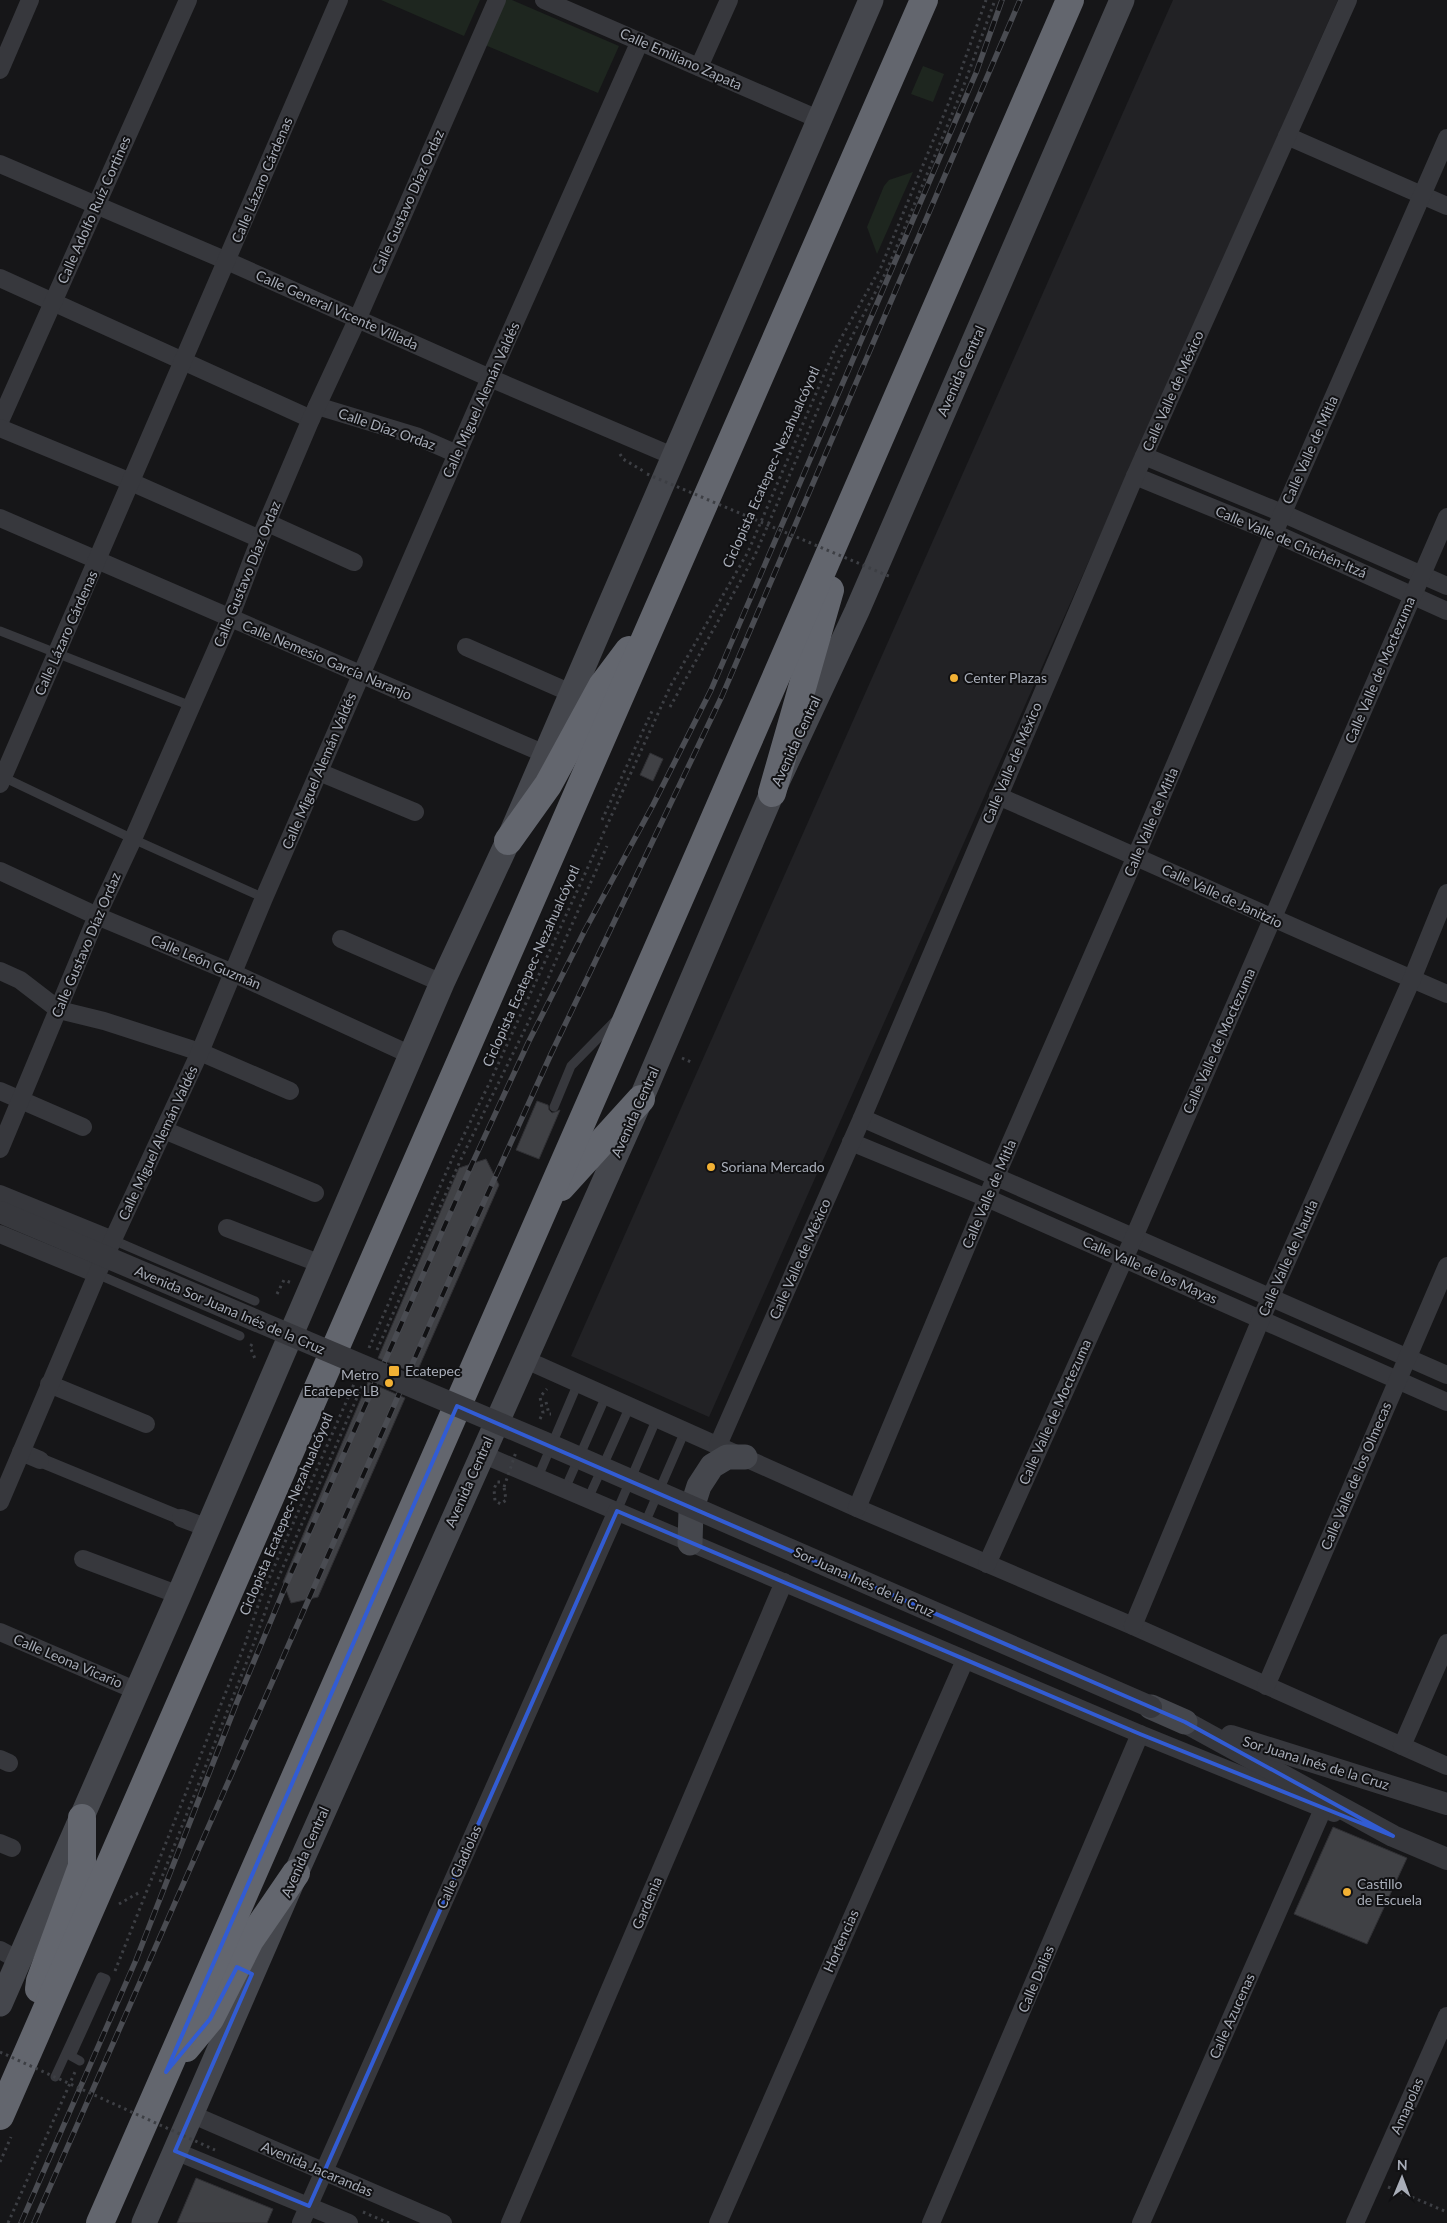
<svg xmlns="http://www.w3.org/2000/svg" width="1447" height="2223" font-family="Lato,sans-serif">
  <rect width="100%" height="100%" fill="#161618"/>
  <!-- built -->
  <path fill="#222225" d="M1173,0H1338L709,1417L571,1356Z"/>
  <!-- green -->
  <g fill="#1e261f">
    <path d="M381,0H480L464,36Z"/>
    <path d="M505,0H512L619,46L598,93L485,45Z"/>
    <path d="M923,66L944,74L933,102L911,94Z"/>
    <path d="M913,172L877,254L867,227L884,186L889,180Z"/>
  </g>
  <!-- building -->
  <g fill="#404145" stroke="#303034">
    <path d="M650,753L663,759L653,781L640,775Z"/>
    <path d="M537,1101L548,1105L549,1110L552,1113L560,1110L539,1159L516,1150Z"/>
    <path d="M486,1159L499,1185L416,1374L378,1358L459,1168Z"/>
    <path d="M368,1382L405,1398L318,1597L291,1603L283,1582Z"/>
    <path d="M1333,1827L1407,1858L1367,1944L1294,1914Z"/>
    <path d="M196,2178L273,2209L267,2223H177Z"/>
  </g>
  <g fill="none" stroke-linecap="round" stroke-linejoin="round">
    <!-- path -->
    <g stroke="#3d3f44" stroke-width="3" stroke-dasharray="2.5 4" stroke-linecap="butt">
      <path d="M620,454L623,459L645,472"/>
      <path d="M670,707L755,555L838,363L886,272L961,93L995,0"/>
      <path d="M602,820L653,709"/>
      <path d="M682,1058L693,1063"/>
      <path d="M277,1294L284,1280L292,1283"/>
      <path d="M252,1344L250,1347L256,1361"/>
      <path d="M369,1348L453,1157L490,1082L671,685L748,552L835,349L881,267L954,90L986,0"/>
      <path d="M377,1350L461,1159L528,1023L607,846"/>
      <path d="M546,1402L549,1414H551"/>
      <path d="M540,1419L543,1413L540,1397L547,1389"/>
      <path d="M500,1482H497L494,1489L495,1501L501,1504L506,1500L504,1487"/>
      <path d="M160,1882L251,1651L273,1590L362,1386"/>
      <path d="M119,1904L140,1892"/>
      <path d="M115,1971L245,1644L261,1597L354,1384"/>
      <path d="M0,2162L11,2137"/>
      <path d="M1388,2187L1447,2212"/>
      <path d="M363,2212L389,2223"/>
      <path d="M8,2223L75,2072"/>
    </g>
    <!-- service -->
    <g stroke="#37383d" stroke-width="9">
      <path d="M0,631L191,706"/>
      <path d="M3,777L133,839L264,898"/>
      <path d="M554,1107L571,1066L615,1021"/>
      <path d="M113,1240L255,1301"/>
      <path d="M97,1274L240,1336"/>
      <path d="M538,1477L578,1383"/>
      <path d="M565,1489L606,1396"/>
      <path d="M588,1499L630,1406"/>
      <path d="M617,1511L657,1418"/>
      <path d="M645,1523L685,1431"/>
      <path d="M55,2077L101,1977L106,1979L71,2056L80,2061"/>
    </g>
    <!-- pedestrian -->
    <path stroke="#37383d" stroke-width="14" d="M40,1460L181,1518"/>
    <!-- minor -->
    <g stroke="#37383d" stroke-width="18">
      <path d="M544,0L818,119"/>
      <path d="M699,67L729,0"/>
      <path d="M0,70L30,0"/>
      <path d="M1287,136L1447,206"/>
      <path d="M0,164L227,261L490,378L675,457"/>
      <path d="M0,278L311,419"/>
      <path d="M317,406L416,436L457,454"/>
      <path d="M0,421L188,0"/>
      <path d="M0,428L131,482L260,539"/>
      <path d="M1144,456L1282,513L1447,586"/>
      <path d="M1135,476L1274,533L1447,611"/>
      <path d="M0,518L545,754"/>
      <path d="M268,523L354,562"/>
      <path d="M466,647L571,693"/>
      <path d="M319,772L415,812"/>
      <path d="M0,784L339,0"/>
      <path d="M998,796C1148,861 1296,930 1447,994"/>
      <path d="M0,871L97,916L233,973L411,1055"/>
      <path d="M341,939L442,983"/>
      <path d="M0,971L20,980L59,1010L104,1021L200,1052L290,1091"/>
      <path d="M0,1091L83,1127"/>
      <path d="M862,1118L1447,1375"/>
      <path d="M164,1130L315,1193"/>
      <path d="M851,1142L987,1198L1447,1402"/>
      <path d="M0,1149L97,916L133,839L230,618L260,539L311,419L357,320L497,0"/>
      <path d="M0,1194L113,1240"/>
      <path d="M227,1228L321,1264"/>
      <path d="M0,1234L97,1274"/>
      <path d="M524,1359L857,1508L1133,1626L1447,1766"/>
      <path d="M49,1384L146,1424"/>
      <path d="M718,1445L862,1118L1135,476L1348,0"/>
      <path d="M21,1452L40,1460"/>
      <path d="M482,1454L1140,1734L1334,1813"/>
      <path d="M0,1502L97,1274L200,1052L264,898L490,378L640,41"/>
      <path d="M857,1508L996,1176L1136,856L1274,533L1447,138"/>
      <path d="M181,1518L208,1528"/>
      <path d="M83,1559L179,1595"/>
      <path d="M987,1564L1134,1237L1447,517"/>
      <path d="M1133,1626L1261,1319L1412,979L1447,893"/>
      <path d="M0,1632L137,1691"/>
      <path d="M1266,1686L1447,1266"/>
      <path d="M1402,1746L1447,1643"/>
      <path d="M0,1759L9,1763"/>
      <path d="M0,1843L12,1848"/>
      <path d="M0,1950L20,1961"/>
      <path d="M191,2114L443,2223"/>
      <path d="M175,2151L349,2223"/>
      <path d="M301,2223L617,1511"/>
      <path d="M510,2223L784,1582"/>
      <path d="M718,2223L965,1660"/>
      <path d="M931,2223L1140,1734"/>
      <path d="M1141,2223L1323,1809"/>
      <path d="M1355,2223L1447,2016"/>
    </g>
    <!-- tertiary -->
    <g stroke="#37383d" stroke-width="22">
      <path d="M1185,1722L1393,1836L1447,1859"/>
      <path d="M1231,1736L1447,1804"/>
    </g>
    <!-- secondary -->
    <g stroke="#45474d" stroke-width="25">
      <path d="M690,1543L691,1511L699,1486L712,1466L727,1457H745"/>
      <path d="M1151,1707L1185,1722"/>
      <path d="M0,2004L179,1595L442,983L508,841L871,0"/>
      <path d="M144,2223L296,1873L641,1099L772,793L857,611L1122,0"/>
    </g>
    <!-- motorway -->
    <g stroke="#63666e" stroke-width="28">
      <path d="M772,793L830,590"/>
      <path d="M508,841L548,785L602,686L629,650"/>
      <path d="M561,1187L641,1099"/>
      <path d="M39,1989L40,1981L82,1866V1818"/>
      <path d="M186,2048L210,2019L250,1940L296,1873"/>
      <path d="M0,2116L924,0"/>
      <path d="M100,2223L703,845L1070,0"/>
    </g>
    <!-- rail casing -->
    <g stroke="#4a4c52" stroke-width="5.5">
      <g id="rail">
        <path d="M21,2223L136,1960L237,1702L285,1587L472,1164L528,1043L585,930L653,805L711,690L976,73L1002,0"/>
        <path d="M34,2223L473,1226L551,1054L722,696L1020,0"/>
      </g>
    </g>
    <!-- rail -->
    <use href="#rail" stroke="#111113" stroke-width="4" stroke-dasharray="11" stroke-linecap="butt"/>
    <!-- path-bridge -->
    <g stroke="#3d3f44" stroke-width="3" stroke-dasharray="2.5 4" stroke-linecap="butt">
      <path d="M647,474L891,577"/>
      <path d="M504,1487L516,1452"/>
      <path d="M0,2052L215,2150"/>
    </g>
    <!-- tertiary-bridge -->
    <path stroke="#37383d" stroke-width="22" d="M0,1212L543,1442L1151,1707"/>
  </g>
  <!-- marked area -->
  <path fill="none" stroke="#325cd3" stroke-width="4" stroke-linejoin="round" d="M457,1406L1185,1722L1393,1836L1140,1734L617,1511L309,2206L175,2151L252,1974L237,1967L210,2019L166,2072Z"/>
  <!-- markers -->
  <g fill="#f2b134" stroke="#111113" stroke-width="2">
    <circle cx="954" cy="678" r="5"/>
    <circle cx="711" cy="1167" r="5"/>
    <rect x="388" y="1365" width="12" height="12" rx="2.5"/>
    <circle cx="389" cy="1383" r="5"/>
    <circle cx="1347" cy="1892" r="5"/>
  </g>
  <g text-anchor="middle" stroke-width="4" stroke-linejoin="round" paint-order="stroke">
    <!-- street labels -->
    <g font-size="14" fill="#a8adb8" stroke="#111113">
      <text transform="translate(681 59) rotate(24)" y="5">Calle Emiliano Zapata</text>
      <text transform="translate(262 180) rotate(-67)" y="5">Calle Lázaro Cárdenas</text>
      <text transform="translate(408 202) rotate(-66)" y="5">Calle Gustavo Díaz Ordaz</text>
      <text transform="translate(94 210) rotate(-66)" y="5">Calle Adolfo Ruíz Cortines</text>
      <text transform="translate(337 310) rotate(24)" y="5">Calle General Vicente Villada</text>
      <text transform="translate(961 371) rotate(-66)" y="5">Avenida Central</text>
      <text transform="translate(1173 391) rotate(-66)" y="5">Calle Valle de México</text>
      <text transform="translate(481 400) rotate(-66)" y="5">Calle Miguel Alemán Valdés</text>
      <text transform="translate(387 429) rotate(19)" y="5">Calle Díaz Ordaz</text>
      <text transform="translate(1310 450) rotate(-66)" y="5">Calle Valle de Mitla</text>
      <text transform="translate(771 467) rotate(-66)" y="5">Ciclopista Ecatepec-Nezahualcóyotl</text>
      <text transform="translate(1291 542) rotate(23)" y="5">Calle Valle de Chichén-Itzá</text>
      <text transform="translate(247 574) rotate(-68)" y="5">Calle Gustavo Díaz Ordaz</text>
      <text transform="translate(66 633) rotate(-66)" y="5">Calle Lázaro Cárdenas</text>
      <text transform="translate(327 660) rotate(23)" y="5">Calle Nemesio García Naranjo</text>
      <text transform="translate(1380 670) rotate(-67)" y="5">Calle Valle de Moctezuma</text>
      <text transform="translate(796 741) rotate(-65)" y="5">Avenida Central</text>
      <text transform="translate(1012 763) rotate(-67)" y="5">Calle Valle de México</text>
      <text transform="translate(319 771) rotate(-67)" y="5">Calle Miguel Alemán Valdés</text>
      <text transform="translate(1151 822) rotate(-67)" y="5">Calle Valle de Mitla</text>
      <text transform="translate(1222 896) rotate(25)" y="5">Calle Valle de Janitzio</text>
      <text transform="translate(86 945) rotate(-67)" y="5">Calle Gustavo Díaz Ordaz</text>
      <text transform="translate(206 962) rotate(23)" y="5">Calle León Guzmán</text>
      <text transform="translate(531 966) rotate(-66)" y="5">Ciclopista Ecatepec-Nezahualcóyotl</text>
      <text transform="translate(1219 1041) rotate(-66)" y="5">Calle Valle de Moctezuma</text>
      <text transform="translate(635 1112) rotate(-66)" y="5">Avenida Central</text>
      <text transform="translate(158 1143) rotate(-65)" y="5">Calle Miguel Alemán Valdés</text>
      <text transform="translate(989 1194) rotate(-67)" y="5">Calle Valle de Mitla</text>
      <text transform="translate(1288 1258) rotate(-66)" y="5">Calle Valle de Nautla</text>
      <text transform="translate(800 1259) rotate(-66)" y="5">Calle Valle de México</text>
      <text transform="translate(1150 1270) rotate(24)" y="5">Calle Valle de los Mayas</text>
      <text transform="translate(230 1310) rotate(23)" y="5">Avenida Sor Juana Inés de la Cruz</text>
      <text transform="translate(1055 1412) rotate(-66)" y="5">Calle Valle de Moctezuma</text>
      <text transform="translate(1356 1476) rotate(-67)" y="5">Calle Valle de los Olmecas</text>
      <text transform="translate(469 1482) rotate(-66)" y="5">Avenida Central</text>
      <text transform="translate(286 1514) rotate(-67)" y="5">Ciclopista Ecatepec-Nezahualcóyotl</text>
      <text transform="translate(864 1582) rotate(24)" y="5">Sor Juana Inés de la Cruz</text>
      <text transform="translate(68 1661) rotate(23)" y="5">Calle Leona Vicario</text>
      <text transform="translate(1316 1763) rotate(17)" y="5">Sor Juana Inés de la Cruz</text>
      <text transform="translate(305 1852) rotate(-66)" y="5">Avenida Central</text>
      <text transform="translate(459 1867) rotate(-66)" y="5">Calle Gladiolas</text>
      <text transform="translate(647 1903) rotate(-67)" y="5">Gardenia</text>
      <text transform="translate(841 1941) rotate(-66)" y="5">Hortencias</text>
      <text transform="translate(1036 1979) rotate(-67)" y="5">Calle Dalias</text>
      <text transform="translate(1232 2016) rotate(-66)" y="5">Calle Azucenas</text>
      <text transform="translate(1407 2106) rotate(-66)" y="5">Amapolas</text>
      <text transform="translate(317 2169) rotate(23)" y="5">Avenida Jacarandas</text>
    </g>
    <!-- poi labels -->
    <g font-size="14" fill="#a8adb8" stroke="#111113" text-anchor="start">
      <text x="964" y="683">Center Plazas</text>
      <text x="721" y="1172">Soriana Mercado</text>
      <text x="405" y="1376">Ecatepec</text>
      <text x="379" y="1380" text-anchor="end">Metro<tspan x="379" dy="16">Ecatepec LB</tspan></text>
      <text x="1357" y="1889">Castillo<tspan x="1357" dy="16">de Escuela</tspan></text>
    </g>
  </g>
  <!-- north arrow -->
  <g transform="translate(1402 2178) rotate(1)" stroke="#111113" stroke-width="4" paint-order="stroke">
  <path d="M0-4L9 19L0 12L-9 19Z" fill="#a8adb8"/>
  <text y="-8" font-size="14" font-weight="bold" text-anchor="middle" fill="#a8adb8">N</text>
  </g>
</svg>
